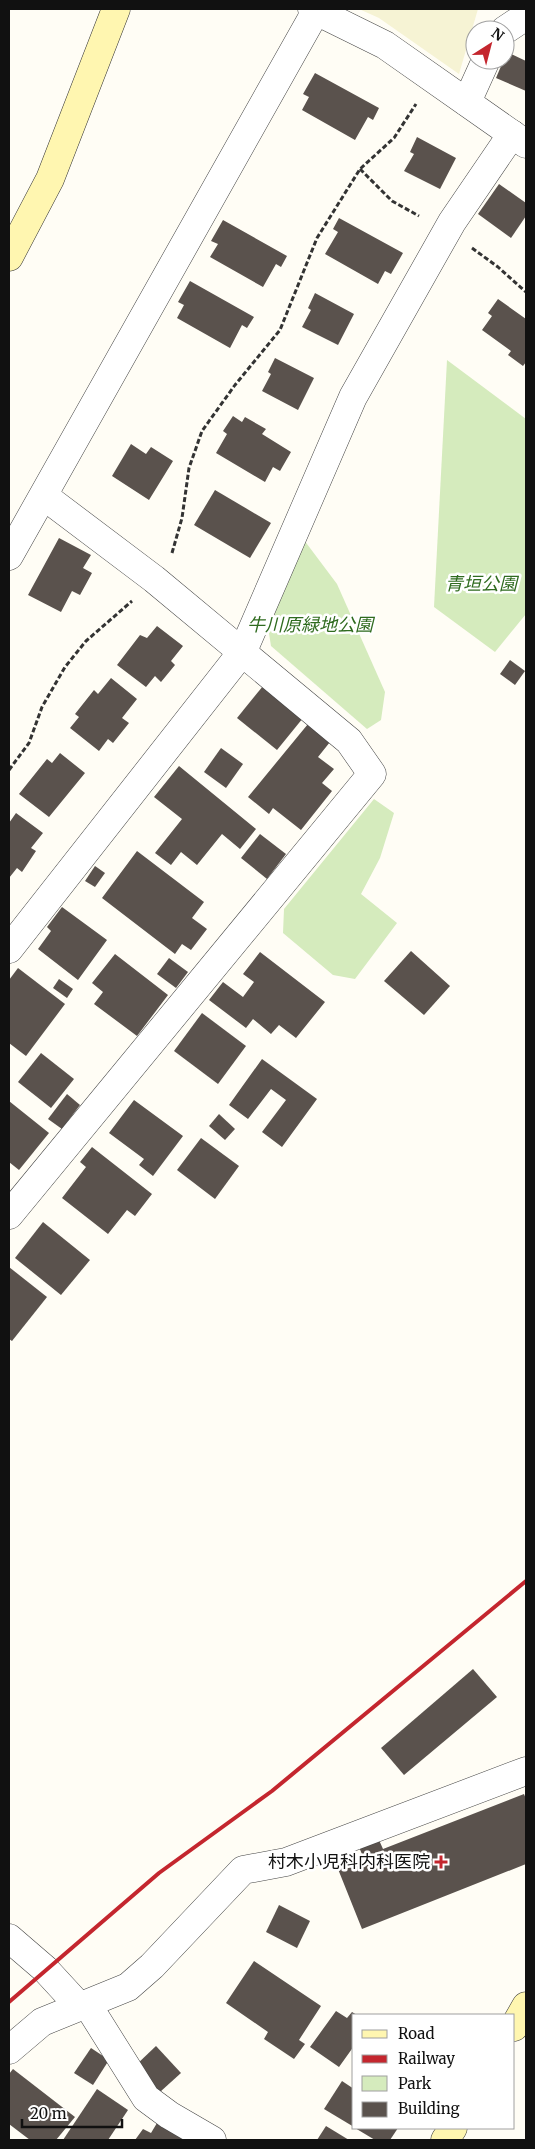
<svg xmlns="http://www.w3.org/2000/svg" width="535" height="2149" font-family="Merriweather,'Noto Sans JP',serif">
  <rect width="100%" height="100%" fill="#fffdf5"/>
  <!-- farmland -->
  <path fill="#f6f3d4" d="M359,9H478L459,74L379,18Z"/>
  <!-- green -->
  <g fill="#d5ebbd">
    <path d="M447,360L526,419V614L495,652L434,607Z"/>
    <path d="M304,540L337,584L385,692L381,720L367,729L271,646L266,615Z"/>
    <path d="M374,799L394,813L380,858L361,894L397,923L355,979L333,975L283,933L284,909Z"/>
  </g>
  <!-- building -->
  <g fill="#5a524d">
    <path d="M507,52L526,61V91L496,78Z"/>
    <path d="M315,73L379,108L373,120L368,117L355,140L302,110L309,97L303,94Z"/>
    <path d="M417,137L456,158L440,189L404,171L414,154L410,152Z"/>
    <path d="M499,184L526,203V216L511,238L478,214Z"/>
    <path d="M339,218L403,253L391,274L385,271L378,284L325,254L338,232L333,229Z"/>
    <path d="M223,220L287,256L281,267L276,264L263,287L210,257L218,244L211,241Z"/>
    <path d="M190,281L254,317L247,328L242,325L230,348L177,318L184,305L178,302Z"/>
    <path d="M315,293L354,314L338,345L302,327L311,310L308,308Z"/>
    <path d="M498,299L526,319V362L523,366L508,355L511,351L482,330L492,316L488,313Z"/>
    <path d="M275,358L314,378L298,410L262,391L271,374L268,372Z"/>
    <path d="M233,416L242,422L245,417L266,429L262,434L291,452L280,471L273,467L265,482L216,453L227,434L223,431Z"/>
    <path d="M131,444L146,454L151,447L173,461L149,500L112,476Z"/>
    <path d="M215,490L271,523L250,558L194,525Z"/>
    <path d="M59,538L91,555L83,568L92,573L80,595L72,591L61,612L28,595Z"/>
    <path d="M157,626L183,646L171,661L175,665L161,682L155,676L146,687L117,665L140,635L147,638Z"/>
    <path d="M510,660L525,671L515,685L500,674Z"/>
    <path d="M111,678L137,699L122,718L129,723L113,743L108,739L99,751L70,728L79,717L75,714L94,690L98,694Z"/>
    <path d="M263,686L303,718L277,750L237,718Z"/>
    <path d="M308,724L330,742L318,757L334,769L322,783L332,791L301,830L273,808L269,814L248,797Z"/>
    <path d="M221,748L243,764L226,788L204,772Z"/>
    <path d="M60,753L85,773L49,817L19,794L47,759L52,763Z"/>
    <path d="M179,766L256,829L240,849L222,834L197,865L181,852L171,865L155,853L182,819L154,797Z"/>
    <path d="M16,813L43,833L31,848L36,851L22,872L17,868L9,878V823Z"/>
    <path d="M260,834L286,854L267,879L241,858Z"/>
    <path d="M137,851L204,902L192,918L207,929L191,950L182,944L175,954L102,898Z"/>
    <path d="M95,866L105,873L95,887L85,881Z"/>
    <path d="M62,907L107,940L78,980L38,949L51,931L47,927Z"/>
    <path d="M411,951L450,986L424,1015L384,981Z"/>
    <path d="M260,952L325,1002L296,1038L279,1025L271,1034L253,1019L246,1028L209,1000L223,982L243,997L254,982L243,974Z"/>
    <path d="M115,954L168,995L137,1036L94,1004L103,992L92,983Z"/>
    <path d="M169,958L188,972L176,988L157,974Z"/>
    <path d="M18,968L65,1004L26,1056L9,1043V980Z"/>
    <path d="M59,979L73,989L67,998L53,988Z"/>
    <path d="M202,1013L246,1046L218,1084L174,1051Z"/>
    <path d="M41,1053L74,1079L51,1108L18,1082Z"/>
    <path d="M262,1059L317,1099L282,1147L262,1132L286,1100L271,1089L248,1119L229,1105Z"/>
    <path d="M67,1094L80,1105L62,1129L48,1119Z"/>
    <path d="M134,1100L183,1136L153,1176L139,1165L144,1159L109,1133Z"/>
    <path d="M9,1101L49,1133L19,1170L9,1162Z"/>
    <path d="M219,1114L235,1129L225,1140L209,1126Z"/>
    <path d="M201,1138L239,1166L215,1199L177,1170Z"/>
    <path d="M92,1147L152,1194L135,1216L127,1210L108,1234L62,1198L86,1167L80,1162Z"/>
    <path d="M43,1222L90,1260L61,1295L15,1258Z"/>
    <path d="M9,1267L47,1297L12,1341L9,1339Z"/>
    <path d="M473,1669L497,1697L404,1775L381,1748Z"/>
    <path d="M524,1794L526,1799V1864L362,1929L338,1869L364,1859L359,1847L379,1840L383,1849Z"/>
    <path d="M279,1905L310,1921L297,1948L266,1932Z"/>
    <path d="M254,1961L321,2006L299,2040L305,2044L294,2059L264,2039L268,2032L226,2003Z"/>
    <path d="M336,2011L347,2018L352,2012L357,2015H354V2046L339,2067L310,2047Z"/>
    <path d="M156,2046L181,2073L160,2092L135,2066Z"/>
    <path d="M91,2048L109,2060L93,2085L74,2073Z"/>
    <path d="M13,2069L75,2117L56,2140H30L9,2124V2074Z"/>
    <path d="M342,2081L354,2089V2127L324,2109Z"/>
    <path d="M97,2089L128,2110L108,2140H63Z"/>
    <path d="M157,2123L185,2140H135L143,2129L151,2133Z"/>
    <path d="M326,2126L349,2140H317Z"/>
    <path d="M355,2128H398L390,2140H375Z"/>
  </g>
  <g fill="none" stroke-linecap="round" stroke-linejoin="round">
    <!-- street casing -->
    <g stroke="#444" stroke-width="29">
      <g id="street">
        <path d="M312,9L385,45L526,144"/>
        <path d="M505,30L526,16"/>
        <path d="M467,102L486,60"/>
        <path d="M9,556L316,11"/>
        <path d="M9,949L243,651L353,397L452,222L512,134"/>
        <path d="M9,1215L372,774L349,741L154,579L44,496"/>
        <path d="M9,1938L45,1969L80,2007"/>
        <path d="M87,2004L146,2098L169,2115L212,2140"/>
        <path d="M9,2050L42,2022L128,1987L152,1966L243,1870L286,1862L526,1771"/>
      </g>
    </g>
    <!-- secondary casing -->
    <g stroke="#333" stroke-width="29">
      <g id="secondary">
        <path d="M9,257L50,179L116,9"/>
        <path d="M514,2027L526,2006"/>
        <path d="M445,2140L453,2128"/>
      </g>
    </g>
    <!-- path -->
    <g stroke="#333" stroke-width="3" stroke-dasharray="5 2.5" stroke-linecap="butt">
      <path d="M360,169L392,201L419,216"/>
      <path d="M472,248L498,267L526,292"/>
      <path d="M172,553L182,518L189,468L202,431L235,385L280,330L317,238L360,169L394,138L416,104"/>
      <path d="M9,770L29,743L42,707L65,667L86,641L132,601"/>
    </g>
    <!-- street -->
    <use href="#street" stroke="#fff" stroke-width="28"/>
    <!-- secondary -->
    <use href="#secondary" stroke="#fff6b0" stroke-width="28"/>
    <!-- rail -->
    <path stroke="#c4262e" stroke-width="4" d="M9,2002L159,1873L272,1791L526,1581"/>
  </g>
  <!-- markers -->
  <path fill="#c4262e" stroke="#fff" stroke-width="2" d="M438.5 1854.5h5v5h5v5h-5v5h-5v-5h-5v-5h5z"/>
  <g text-anchor="middle" stroke-width="5" stroke-linejoin="round" paint-order="stroke">
    <!-- park labels -->
    <g font-size="18" font-style="italic" fill="#2f6b1f" stroke="#fff">
      <text x="481" y="590">青垣公園</text>
      <text x="310" y="631">牛川原緑地公園</text>
    </g>
    <!-- poi labels -->
    <g font-size="18" fill="#111" stroke="#fff" text-anchor="end">
      <text x="430" y="1868">村木小児科内科医院</text>
    </g>
  </g>
  <!-- border -->
  <rect width="535" height="2149" fill="none" stroke="#111111" stroke-width="20"/>
  <!-- legend -->
  <rect x="352" y="2014" width="162" height="115" fill="#ffffff" stroke="#a0a0a0"/>
  <rect x="362" y="2030" width="25" height="8" fill="#fff6b0" stroke="#a0a0a0"/>
  <text x="398" y="2039" font-size="15" fill="#111111">Road</text>
  <rect x="362" y="2055" width="25" height="8" fill="#c4262e" stroke="#a0a0a0"/>
  <text x="398" y="2064" font-size="15" fill="#111111">Railway</text>
  <rect x="362" y="2076" width="25" height="15" fill="#d5ebbd" stroke="#a0a0a0"/>
  <text x="398" y="2089" font-size="15" fill="#111111">Park</text>
  <rect x="362" y="2102" width="25" height="15" fill="#5a524d" stroke="#a0a0a0"/>
  <text x="398" y="2114" font-size="15" fill="#111111">Building</text>
  <!-- north arrow -->
  <g transform="translate(490 45) rotate(36)"><circle r="24" fill="#ffffff" stroke="#a0a0a0"/>
  <path d="M0-4L9 19L0 12L-9 19Z" fill="#c4262e"/>
  <text y="-8" font-size="14" font-weight="bold" text-anchor="middle" fill="#111111">N</text>
  </g>
  <!-- scale -->
  <path d="M22 2119v8h100v-8" fill="none" stroke="#111111" stroke-width="2.5"/>
  <text x="30" y="2119" font-size="15" fill="#111111" stroke="#ffffff" stroke-width="4" paint-order="stroke">20 m</text>
</svg>
